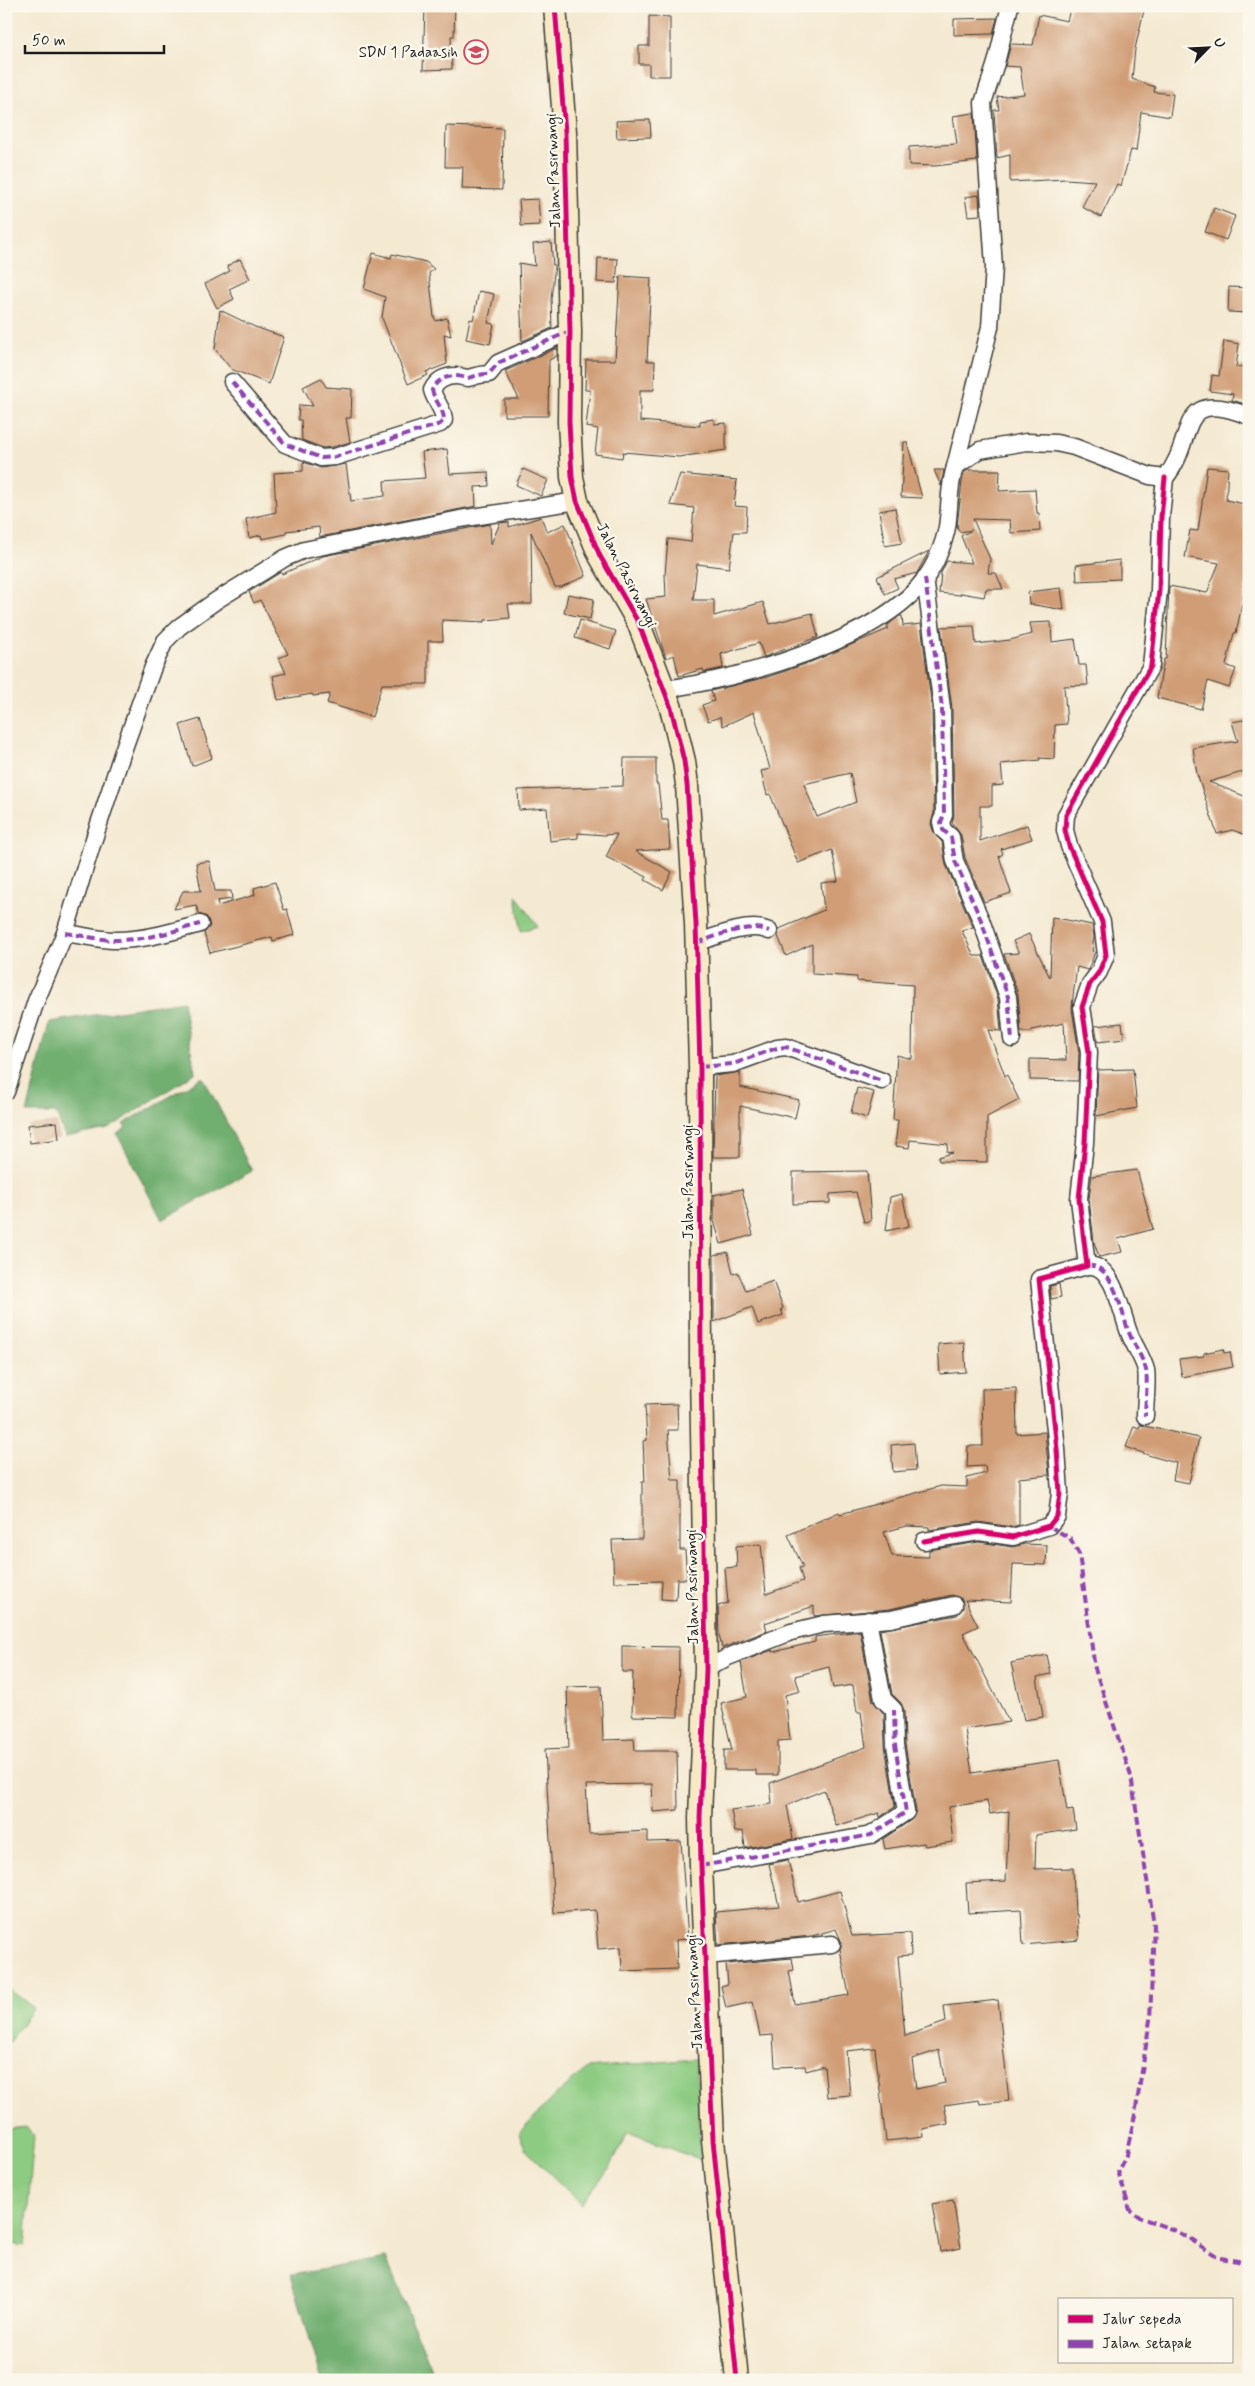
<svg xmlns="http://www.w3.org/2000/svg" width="1255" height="2386" font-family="Mynerve,sans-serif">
  <rect width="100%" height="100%" fill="#fbf7ec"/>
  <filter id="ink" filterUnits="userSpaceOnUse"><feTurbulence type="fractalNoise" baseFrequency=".02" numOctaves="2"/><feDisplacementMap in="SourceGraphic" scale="10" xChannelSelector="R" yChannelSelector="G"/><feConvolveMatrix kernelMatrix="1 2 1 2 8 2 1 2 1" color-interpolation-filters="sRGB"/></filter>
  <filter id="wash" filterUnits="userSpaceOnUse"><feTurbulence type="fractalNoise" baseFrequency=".0096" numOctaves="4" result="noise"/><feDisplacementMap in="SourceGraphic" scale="20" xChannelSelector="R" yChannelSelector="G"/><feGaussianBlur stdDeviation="1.12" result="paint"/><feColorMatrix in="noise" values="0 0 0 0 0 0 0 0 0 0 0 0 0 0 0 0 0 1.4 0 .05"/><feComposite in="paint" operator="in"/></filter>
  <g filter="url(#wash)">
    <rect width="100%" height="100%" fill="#f4e9d1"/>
    <!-- green -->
    <g fill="#8ccb81" stroke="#54744e">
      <path d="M516,895L538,926L521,931Z"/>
      <path d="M6,1987L34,2008L6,2046Z"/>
      <path d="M696,2059L701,2160L628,2132L610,2167L581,2204L526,2150L519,2134L554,2096L588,2068Z"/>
      <path d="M26,2127L34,2135L25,2246L6,2243V2129Z"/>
    </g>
    <!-- forest -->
    <g fill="#71af6f" stroke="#466646">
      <path d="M183,1001L195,1073L108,1129L65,1137L56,1113H27L49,1022Z"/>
      <path d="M203,1077L252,1171L162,1220L117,1134L126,1128L123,1124Z"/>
      <path d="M386,2258L436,2380H322L291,2275Z"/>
    </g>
    <g id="blocks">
      <!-- building -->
      <g fill="#d09d76" fill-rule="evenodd">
        <path d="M425,6H455L454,36H451L452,69L423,70Z"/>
        <path d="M1071,6H1135L1144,10L1135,49L1132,79L1155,87L1154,92L1173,94L1170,117L1141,112L1136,151L1131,150L1121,186L1117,184L1101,217L1082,207L1095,181L1066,179L1010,182V155L997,158L994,110H999L997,97L1024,94L1020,67L1005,66L1011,44L1033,45L1039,15L1067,21Z"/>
        <path d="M649,16L670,17V76H649V64H639V46H649Z"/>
        <path d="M997,18L993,34L954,35V19Z"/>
        <path d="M974,113L977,161L935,166L909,165V147L957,144L953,116Z"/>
        <path d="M639,120H650L651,137L617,138L616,121Z"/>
        <path d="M446,126L503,128L502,190L462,189L463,167H445Z"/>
        <path d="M979,195L980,215L968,216L965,197Z"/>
        <path d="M538,199L540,225L521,226L519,200Z"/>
        <path d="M1214,208L1235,216L1226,240L1205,232Z"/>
        <path d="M551,242L553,265H555L551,299L552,328L522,341L519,263L535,266L533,244Z"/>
        <path d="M373,253L391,258L392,254L426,262L434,269L429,273L434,317L436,321L447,318L451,336L444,334L447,364L426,372L428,375L408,384L382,318L385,297L364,289Z"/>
        <path d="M598,258L618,259L616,283L597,282Z"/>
        <path d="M240,259L250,279L229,289L234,299L217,308L205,284L230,271L227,266Z"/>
        <path d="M620,276L651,278L647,361H655L654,390H640V421L700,426V421L714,419V424L726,423V450L679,457L623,452L622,458L595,454L598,429L586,427L590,390H585L586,360H615Z"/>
        <path d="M1229,287L1249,288V313L1228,312Z"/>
        <path d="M479,291L494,294L488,323L494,324L490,344L466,339L470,319L473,320Z"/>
        <path d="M220,310L255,327L284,337L269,384L231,369L215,349Z"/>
        <path d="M1224,341L1239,344L1236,367L1249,366V405L1232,400L1233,394L1210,391L1212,375L1219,376Z"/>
        <path d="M557,348V356L549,360L548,416H504V399H519L505,371Z"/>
        <path d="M321,378L326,387L352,389L351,418H346L350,442L333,447L323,448L302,440L301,420H298L299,405L313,406L303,387Z"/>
        <path d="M904,442H907L922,498L901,497Z"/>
        <path d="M447,449L450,474L488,472L489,486L475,487L476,506L320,537L319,527L286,531V534L262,539L261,535L249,538L246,519L276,512L274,473L303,471V462L321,468L346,464L351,501L385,496L384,481L425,478L422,452Z"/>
        <path d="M1207,467L1228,469L1226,500L1249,505V587L1246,586L1236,633H1234L1226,665L1236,669L1229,688L1208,681L1201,709L1157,698L1164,659H1166L1169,586L1207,593L1219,563L1185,557L1190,530L1198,531Z"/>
        <path d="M523,469L548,480L541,496L516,485Z"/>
        <path d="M934,470H944L941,486Z"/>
        <path d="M968,470H1000L999,491L1035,489L1037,513H1039L1040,531L1011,533L1010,520L973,519L990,559L988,573H996L1003,589H986L984,597L961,593L960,595L939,593L941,573L947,561L972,563L961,536L972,530L960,532L957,527L962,482L964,473Z"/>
        <path d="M680,474L737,480L734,506L747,507L746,532H734L729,568L697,564L693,600H714V616L763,602L770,624L812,613L818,637L764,657L759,643L721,654L723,668L704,672L703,669L679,676L674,655L666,658L646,599L666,597L665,574L668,539L691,542L694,508L670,505Z"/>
        <path d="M895,508L902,543L885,546L879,511Z"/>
        <path d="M541,517L547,532L565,524L586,576L561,587H555L531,532L532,604H508L510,618L485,620V622L442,620L443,641H428V684H382L372,717L327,703L330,694L313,696L312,694L278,700L273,676L286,673L279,658L288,654L260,600L254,603L249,592L281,572L282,574L323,556L490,524L491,544L500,523L509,522V527Z"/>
        <path d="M929,551L917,573L894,579L898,588L885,594L877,577Z"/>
        <path d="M1120,560V579L1077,581L1076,565Z"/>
        <path d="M1061,588L1064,610L1029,604L1028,592Z"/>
        <path d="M568,594L594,599L590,619L564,613Z"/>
        <path d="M899,616H902L903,626L921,624L932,709L934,813L931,824L934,833L942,842L946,865L973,927L962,931L974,956H983L998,999L1001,1031L988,1030L1005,1076L1007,1075L1019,1100L987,1117V1162L939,1161L938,1157L953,1153L947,1152L948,1144L910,1140L909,1148L895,1146L898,1120H893L897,1055L912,1059L913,985L857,981V977L812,974V944L786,956L778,936L779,929L824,910L821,883L838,881L832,850L798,863L770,794L767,795L761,771L770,769L754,712L723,726L720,717L708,721L702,705L714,701L711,691L771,676L811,662L888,629V625ZM850,773L856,802L817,817L804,784Z"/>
        <path d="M580,620L616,631L610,649L575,638Z"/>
        <path d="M1051,622L1052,642L1075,639L1079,665H1086L1088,685L1064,686L1067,724L1055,725L1054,759L1039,758L1040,760L1001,764L1003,785L992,786V806H980V841L1027,825L1032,839L1001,849L1003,854L999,856L1011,893L984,902L965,858L961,835L952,823L954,815L952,708L941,627L974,626L976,644L1010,640L1032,634L1030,623Z"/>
        <path d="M200,719L212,758L192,766L180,725Z"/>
        <path d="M1249,719V770L1209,782L1249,798V836L1232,830L1217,834L1197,774L1193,748L1238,741L1232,722Z"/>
        <path d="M624,758H656V784H658L662,820H668L670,849L635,851L672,872L663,890L645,880L647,877L606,857L617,834L604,835L578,833V838L550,841L547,808L519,810L518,790L623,786Z"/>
        <path d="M209,861L215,891H231L232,899L217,901L218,906L255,895L254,888L275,882L284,910L287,909L294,935L273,941L272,937L210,953L204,933L210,926L207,917L199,914L196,905L174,909L183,891H201L196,863Z"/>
        <path d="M1052,917L1092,925L1094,937L1092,951L1095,952L1088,970L1077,967L1073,996L1072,1009L1079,1053L1078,1081L1030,1080V1059L1066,1060L1064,1023L1032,1030V1032H1021L1018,994L1004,954L1019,953L1013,941L1029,934L1050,978Z"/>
        <path d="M1122,1023L1124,1039L1098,1042L1095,1026Z"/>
        <path d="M1133,1069L1137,1108L1096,1116L1098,1070Z"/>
        <path d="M740,1072V1087L799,1100L795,1118L740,1106V1157H713L715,1076Z"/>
        <path d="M857,1088L874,1092L867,1118L851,1113Z"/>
        <path d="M57,1122L59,1139L30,1143L28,1125Z"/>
        <path d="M1137,1170L1153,1229L1118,1239L1122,1252L1099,1257L1094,1242L1089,1199L1092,1176Z"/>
        <path d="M867,1171L871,1221L864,1222L856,1192L830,1194V1203L793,1204V1172Z"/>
        <path d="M742,1189L753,1235L721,1244L714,1221V1195Z"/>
        <path d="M902,1194L909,1226L886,1231L890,1197Z"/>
        <path d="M728,1252L733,1274L738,1272L746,1291L773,1281L783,1308L781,1309L783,1315L758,1324L752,1307L714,1322V1255Z"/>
        <path d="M1059,1284L1061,1297L1051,1299L1050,1286Z"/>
        <path d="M964,1342L966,1372L940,1374L938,1344Z"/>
        <path d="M1223,1349L1224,1353L1230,1352L1233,1367L1182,1377L1179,1359L1204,1356V1353Z"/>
        <path d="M1016,1388L1017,1434L1045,1432L1049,1475L1019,1478V1525L1012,1527L978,1522L929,1530V1527L907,1526L884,1532L892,1556L929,1557V1550L979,1542L1012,1547L1025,1544L1047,1545L1046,1565L1013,1564L1011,1602L965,1600L978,1626L963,1633L1009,1722L965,1729L972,1773L1059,1760L1067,1811L1073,1810L1076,1829L1036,1835L1035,1869L1073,1868L1075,1914H1077L1079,1940L1023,1945L1021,1910L968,1913L966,1883L1006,1881L1009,1811L990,1814L987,1801L949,1807L953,1842L925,1846L924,1843L885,1849L883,1839L911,1820L916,1811L905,1744L904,1710L901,1703L892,1694L880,1630L957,1615L963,1608L962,1599L952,1595L890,1609L814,1616V1606L765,1623L767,1631L722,1648L719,1635L718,1606L728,1603L725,1568L737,1567L736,1546L761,1544L766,1594L803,1581L799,1568L803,1567L788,1535L839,1512L840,1514L941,1486L967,1487V1478L986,1473L985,1466L967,1467L968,1446H983L982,1389Z"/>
        <path d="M677,1404L678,1430H668L672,1480H680V1550H685L687,1579H677L676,1600L661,1599L662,1581L614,1582L612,1540L642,1539V1482H645L643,1441L647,1440L645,1405Z"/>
        <path d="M1140,1425L1199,1438L1189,1483L1173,1480L1176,1463L1151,1456L1126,1447L1134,1426L1139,1428Z"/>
        <path d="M914,1443L916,1470L893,1472L891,1445Z"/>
        <path d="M860,1631L873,1701L884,1714L885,1746L895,1807L880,1817L879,1813L836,1826L824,1790L787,1805L793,1839L745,1848L743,1831L735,1832L731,1810L772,1804L770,1783L866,1747L861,1712H857L853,1685L833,1688L829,1667L795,1676L800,1691L785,1695L790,1740L778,1741V1775H756V1770H724V1750H732L721,1703L747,1697L741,1662L772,1650L773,1652L815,1642V1637Z"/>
        <path d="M622,1646L679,1647L678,1717L632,1716L633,1672H622Z"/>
        <path d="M1047,1655L1051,1674L1037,1677L1043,1717L1024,1720L1011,1663Z"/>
        <path d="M601,1686L603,1740L634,1739L635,1751H677L678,1810L653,1812L652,1784L586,1785L589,1834L648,1831V1842L681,1841L688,1939L676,1940L677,1969L622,1971L621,1947L598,1949L595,1910L554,1913L545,1749L569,1748L567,1687Z"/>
        <path d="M788,1860L798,1902L840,1891L852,1936L910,1933L911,1955L898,1956L905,2036L946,2022L944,2006L998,2000L1009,2101L980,2104L979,2100L944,2105L948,2124L923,2129L924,2137L886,2141L875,2048L846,2051L850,2095L827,2097L824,2066L806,2071L805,2066L775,2067L773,2035L760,2036L753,2002L726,2008L721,1986L728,1984L726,1964L792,1958L794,1970L789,1971L795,2004L849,1995L840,1949L842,1943L836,1929L812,1936L718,1945L716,1912L779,1906L769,1864ZM939,2050L945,2083L916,2089L912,2059Z"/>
        <path d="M953,2200L961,2248L940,2252L932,2204Z"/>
      </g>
    </g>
  </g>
  <g filter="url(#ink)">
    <use href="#blocks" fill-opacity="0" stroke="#3c3b37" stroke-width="1"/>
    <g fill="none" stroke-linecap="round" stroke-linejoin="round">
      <!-- street casing -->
      <g stroke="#3c3b37" stroke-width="19">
        <g id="street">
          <path d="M232,382L285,444L321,458L335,457L440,424L444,420C444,409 434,400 432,390C437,380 445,376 456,376C460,376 465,378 468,378C476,376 481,374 489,374L498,363L570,331"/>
          <path d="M955,467L990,327L994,267L983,103L996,63L1010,6"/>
          <path d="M925,578L942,708L944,815L941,822L943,830L951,837L955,861L981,920L1008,997L1012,1039"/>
          <path d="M664,689C738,680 883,640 927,576C937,562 947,536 948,519C950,501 949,485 955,467L980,450L1026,442L1056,443L1074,447L1150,476L1165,478C1198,439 1173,386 1249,416"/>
          <path d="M65,933C81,935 96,939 112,940C142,941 171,932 200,924"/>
          <path d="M697,943C716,936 750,922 769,931"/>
          <path d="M700,1067L733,1064L777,1048L786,1047L882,1081"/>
          <path d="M6,1092L36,1001L65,933L91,848L123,751L153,667L165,641L179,627L217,600L285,558L304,550L460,519L577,501"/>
          <path d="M1087,1266C1114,1261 1122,1317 1130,1335C1135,1347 1143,1358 1146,1370C1148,1378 1145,1406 1145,1416"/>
          <path d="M924,1541L979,1532L1013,1537L1049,1526L1057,1516L1060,1493L1057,1449L1039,1279L1087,1266L1079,1199L1085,1143L1089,1052L1082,1007L1090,984L1099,972L1106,955L1102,922L1069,846L1065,830L1066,815L1151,666L1159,590L1161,517L1165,478"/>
          <path d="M706,1669L728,1657L791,1632L824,1624L891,1619L954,1605"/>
          <path d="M701,1866L871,1835L906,1812L895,1745L894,1710L883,1699L868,1620"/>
          <path d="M705,1956L832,1944"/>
        </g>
      </g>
      <!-- secondary casing -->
      <g stroke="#3c3b37" stroke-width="25">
        <path id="secondary" d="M555,6L565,132L570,331L569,422L572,477L577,501L600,556L638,622L671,708L684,761L687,785L696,924L700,1067L701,1371L706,1669L700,1818L701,1866L713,2140L737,2380"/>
      </g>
      <!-- street -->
      <use href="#street" stroke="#fff" stroke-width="16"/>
      <!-- secondary -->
      <use href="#secondary" stroke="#f6e9c3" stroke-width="22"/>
      <!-- quiet -->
      <g stroke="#8e44ad" stroke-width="4" stroke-dasharray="8 4" stroke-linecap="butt">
        <path d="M232,382L285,444L321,458L335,457L440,424L444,420C444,409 434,400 432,390C437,380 445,376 456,376C460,376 465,378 468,378C476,376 481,374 489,374L498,363L570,331"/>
        <path d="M925,578L942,708L944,815L941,822L943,830L951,837L955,861L981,920L1008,997L1012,1039"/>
        <path d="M65,933C81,935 96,939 112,940C142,941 171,932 200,924"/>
        <path d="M697,943C716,936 750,922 769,931"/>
        <path d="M700,1067L733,1064L777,1048L786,1047L882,1081"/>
        <path d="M1087,1266C1114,1261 1122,1317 1130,1335C1135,1347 1143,1358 1146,1370C1148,1378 1145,1406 1145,1416"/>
        <path d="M1049,1526L1070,1538L1079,1554L1095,1669L1131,1776L1154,1925L1150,2020L1135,2115L1126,2155L1118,2171L1130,2210L1141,2218L1177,2231L1220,2258L1238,2261L1249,2268"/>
        <path d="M701,1866L871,1835L906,1812L895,1745L894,1710"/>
      </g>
      <!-- cycleway casing -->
      <g stroke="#fbf7ec" stroke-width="8">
        <g id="cycleway">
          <path d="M555,6L565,132L570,331L569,422L572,477L577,501L600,556L638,622L671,708L684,761L687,785L696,924L700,1067L701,1371L706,1669L700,1818L701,1866L713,2140L737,2380"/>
          <path d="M924,1541L979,1532L1013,1537L1049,1526L1057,1516L1060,1493L1057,1449L1039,1279L1087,1266L1079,1199L1085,1143L1089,1052L1082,1007L1090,984L1099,972L1106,955L1102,922L1069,846L1065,830L1066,815L1151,666L1159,590L1161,517L1165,478"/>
        </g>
      </g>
      <!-- cycleway -->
      <use href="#cycleway" stroke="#d6006c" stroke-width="5"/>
    </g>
  </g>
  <!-- icons -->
  <defs>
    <g id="school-ring" transform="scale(1.25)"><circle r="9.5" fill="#fbf7ec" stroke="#d1495b" stroke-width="1.5"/><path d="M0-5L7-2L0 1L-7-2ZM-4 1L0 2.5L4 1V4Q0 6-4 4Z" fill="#d1495b"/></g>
  </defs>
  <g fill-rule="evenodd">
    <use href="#school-ring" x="476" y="52"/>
  </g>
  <g text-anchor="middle" stroke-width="5" stroke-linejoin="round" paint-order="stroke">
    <!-- poi labels -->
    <g font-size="15" fill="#1c1c1c" stroke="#fbf7ec" text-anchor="end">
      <text x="458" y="57">SDN 1 Padaasih</text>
    </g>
    <!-- street labels -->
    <g font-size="15" fill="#1c1c1c" stroke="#fbf7ec">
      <text transform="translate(553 171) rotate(-92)" y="5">Jalan Pasirwangi</text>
      <text transform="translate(627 575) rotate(63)" y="5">Jalan Pasirwangi</text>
      <text transform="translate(688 1182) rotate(-90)" y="5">Jalan Pasirwangi</text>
      <text transform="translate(692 1587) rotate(-91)" y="5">Jalan Pasirwangi</text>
      <text transform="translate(694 1992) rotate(-93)" y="5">Jalan Pasirwangi</text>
    </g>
  </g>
  <!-- margin -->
  <rect width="1255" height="2386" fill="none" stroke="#fbf7ec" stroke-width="25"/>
  <!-- legend -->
  <rect x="1058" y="2298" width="175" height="65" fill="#fbf7ec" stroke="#a29f99"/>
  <rect x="1068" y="2315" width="25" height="8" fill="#d6006c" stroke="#a29f99"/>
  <text x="1102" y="2324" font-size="15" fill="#1c1c1c">Jalur sepeda</text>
  <rect x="1068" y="2340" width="25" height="8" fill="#8e44ad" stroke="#a29f99"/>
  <text x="1102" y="2348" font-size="15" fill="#1c1c1c">Jalan setapak</text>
  <!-- north arrow -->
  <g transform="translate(1208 48) rotate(66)" stroke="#fbf7ec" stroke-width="4" paint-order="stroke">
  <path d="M0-4L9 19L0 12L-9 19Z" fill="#1c1c1c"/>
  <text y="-8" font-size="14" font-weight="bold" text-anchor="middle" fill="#1c1c1c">U</text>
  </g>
  <!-- scale -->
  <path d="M25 45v8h139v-8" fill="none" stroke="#1c1c1c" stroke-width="2.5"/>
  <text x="32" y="45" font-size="15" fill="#1c1c1c" stroke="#fbf7ec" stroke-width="4" paint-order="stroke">50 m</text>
</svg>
